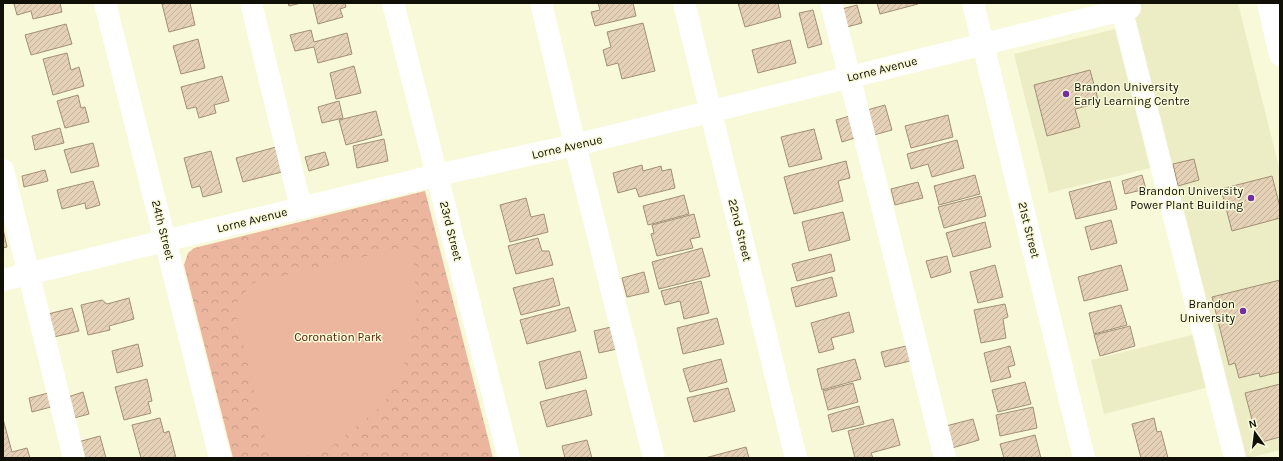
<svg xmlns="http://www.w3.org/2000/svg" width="1283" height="461" font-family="Karla,sans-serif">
  <defs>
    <pattern id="park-crowns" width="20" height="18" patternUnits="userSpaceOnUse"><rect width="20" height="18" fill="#ebb59e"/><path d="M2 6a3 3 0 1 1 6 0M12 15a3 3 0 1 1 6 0" fill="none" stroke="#c89b87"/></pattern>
    <pattern id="building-hatch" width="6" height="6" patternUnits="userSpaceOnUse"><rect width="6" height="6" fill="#e5d1b6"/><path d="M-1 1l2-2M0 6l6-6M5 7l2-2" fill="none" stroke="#c3b29b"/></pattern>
  </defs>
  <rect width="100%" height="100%" fill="#f8f9d8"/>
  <!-- built -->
  <g fill="#ecedc5">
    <path d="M1129,3H1238L1280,171V450L1249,458H1243Z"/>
    <path d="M1119,28L1154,167L1049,193L1014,54Z"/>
    <path d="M1196,334L1209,387L1104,414L1091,360Z"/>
  </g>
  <!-- park -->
  <path fill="url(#park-crowns)" d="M425,191L493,458H233L184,265L188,253L194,248Z"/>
  <!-- pitch -->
  <path fill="#ebb59e" d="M413,245L417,318L404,363L384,404L330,448L298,458H270L234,306L253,283Z"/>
  <!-- building -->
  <g fill="url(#building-hatch)" stroke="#a18f76">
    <path d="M18,3H60L62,12L33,19L31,11L17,15L14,4Z"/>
    <path d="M168,3H190L195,25L169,32L162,4Z"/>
    <path d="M288,3H301L289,6Z"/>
    <path d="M313,3H345L346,7L340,9L343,17L318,24Z"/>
    <path d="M598,3H633L636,16L595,26L591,12L600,10Z"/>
    <path d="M738,3H778L781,17L745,27Z"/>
    <path d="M877,3H918V4L880,14Z"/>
    <path d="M857,5L862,23L843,28L838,10Z"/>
    <path d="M813,10L822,44L808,48L799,13Z"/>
    <path d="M643,23L655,71L622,79L618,63L607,66L603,50L611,47L607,32Z"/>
    <path d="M66,24L72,44L31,55L25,35Z"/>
    <path d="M311,30L314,42L347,33L352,54L318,63L314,47L295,51L290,35Z"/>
    <path d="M198,39L205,68L181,74L173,46Z"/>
    <path d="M790,40L796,63L758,73L752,50Z"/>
    <path d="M67,53L71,70L79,67L84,86L53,95L43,59Z"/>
    <path d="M354,66L361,93L336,99L330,73Z"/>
    <path d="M1090,70L1099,103L1075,109L1080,127L1047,136L1034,85Z"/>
    <path d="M222,76L229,101L214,105L216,113L199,118L196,107L187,109L181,87Z"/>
    <path d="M78,95L81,108L85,107L89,122L65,128L57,101Z"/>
    <path d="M339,101L343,118L322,123L318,107Z"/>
    <path d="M885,105L892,130L874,135L867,110Z"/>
    <path d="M376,111L382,135L346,145L339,120Z"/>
    <path d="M853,115L858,137L842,142L836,120Z"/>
    <path d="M948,115L953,137L911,148L905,126Z"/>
    <path d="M60,128L64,143L35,150L32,136Z"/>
    <path d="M814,129L822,159L789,167L781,137Z"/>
    <path d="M384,139L388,161L357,168L353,146Z"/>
    <path d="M957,140L964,168L932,177L928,164L911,169L907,154Z"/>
    <path d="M93,143L99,166L71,173L64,150Z"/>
    <path d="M276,147L282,172L243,182L236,158Z"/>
    <path d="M211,151L222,192L203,197L200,186L192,188L184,158Z"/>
    <path d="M325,152L329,165L309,171L305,157Z"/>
    <path d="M1194,159L1199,180L1178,186L1173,164Z"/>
    <path d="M846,161L850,178L838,181L843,201L794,214L784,177Z"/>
    <path d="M642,165L643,171L661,166L662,171L671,169L675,188L639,197L636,188L618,193L613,173Z"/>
    <path d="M45,170L48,181L24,187L22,176Z"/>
    <path d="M975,175L980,194L939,205L934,186Z"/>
    <path d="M1142,175L1146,189L1125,194L1122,181Z"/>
    <path d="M1272,176L1280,207V218L1232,231L1221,189Z"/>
    <path d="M93,181L100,205L86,209L85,203L62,209L57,190Z"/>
    <path d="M1110,181L1117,209L1076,219L1069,192Z"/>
    <path d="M918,182L923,198L895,205L891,189Z"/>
    <path d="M684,195L689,214L648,225L643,206Z"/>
    <path d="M981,196L986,216L944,228L938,207Z"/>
    <path d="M526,198L531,217L544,214L548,232L510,242L500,205Z"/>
    <path d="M843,212L850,240L809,251L802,222Z"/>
    <path d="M694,214L700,237L690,239L693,248L657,256L651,234L654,233L652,225Z"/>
    <path d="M1111,220L1117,243L1091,250L1085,227Z"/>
    <path d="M985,222L991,247L953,257L946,233Z"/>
    <path d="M3,229L7,247L3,248Z"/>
    <path d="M538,238L542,251H549L553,265L516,274L508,246Z"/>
    <path d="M702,248L710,276L659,289L652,262Z"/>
    <path d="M831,254L835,271L797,281L792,264Z"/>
    <path d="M947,256L951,272L931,278L926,261Z"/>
    <path d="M995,265L1003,297L978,303L970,272Z"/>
    <path d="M1121,265L1128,290L1084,301L1078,277Z"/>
    <path d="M644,272L649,292L627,297L622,278Z"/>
    <path d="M832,277L837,296L796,307L791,288Z"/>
    <path d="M553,278L560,305L521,315L513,288Z"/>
    <path d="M1280,280V372L1260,377L1259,373L1239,378L1235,363L1229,365L1212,297Z"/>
    <path d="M701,281L709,313L684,319L680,301L665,305L661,291Z"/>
    <path d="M129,298L134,319L109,326L110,330L88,335L81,305L102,300L107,304Z"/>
    <path d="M1005,304L1008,317L1003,319L1006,338L981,343L974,310Z"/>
    <path d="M1121,305L1127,325L1094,334L1089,313Z"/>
    <path d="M569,307L576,331L527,344L520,320Z"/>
    <path d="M72,308L79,331L54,337L48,314Z"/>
    <path d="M849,312L854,332L831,338L834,349L819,353L811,323Z"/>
    <path d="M717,318L724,344L683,354L677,328Z"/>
    <path d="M1130,326L1135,346L1100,356L1094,335Z"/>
    <path d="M611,327L617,349L599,353L594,331Z"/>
    <path d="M138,344L143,366L117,373L112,351Z"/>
    <path d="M906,346L910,361L885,367L881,352Z"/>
    <path d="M1010,346L1015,365L1008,367L1011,377L991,382L984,353Z"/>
    <path d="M580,351L587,378L546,389L539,362Z"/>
    <path d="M721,359L727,382L690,392L683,369Z"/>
    <path d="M855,359L861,379L822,390L817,369Z"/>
    <path d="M147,379L152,401L148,402L151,413L124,420L115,387Z"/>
    <path d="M1025,382L1031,404L998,412L992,390Z"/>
    <path d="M853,383L858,402L828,410L823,391Z"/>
    <path d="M1280,384V437L1258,443L1245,393Z"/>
    <path d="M728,388L735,411L694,422L687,398Z"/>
    <path d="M586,390L592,415L547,427L540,402Z"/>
    <path d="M83,392L89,414L74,418L68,397Z"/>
    <path d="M48,393L51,407L32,412L29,398Z"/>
    <path d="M859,406L864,424L832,432L828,415Z"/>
    <path d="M1033,407L1037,428L1000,436L996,415Z"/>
    <path d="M160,418L164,433L169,431L176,458H141L132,425Z"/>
    <path d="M1154,418L1157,432L1161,431L1168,458H1141L1132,424Z"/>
    <path d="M3,419L12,452L27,448L30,458H3Z"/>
    <path d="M893,419L900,445L871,453L873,458H855L848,431Z"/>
    <path d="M973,419L979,440L952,448L946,426Z"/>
    <path d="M1035,435L1041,458H1004L1000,444Z"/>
    <path d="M100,436L106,458H83L78,442Z"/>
    <path d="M587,440L592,458H565L562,446Z"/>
    <path d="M746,447L749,458H705Z"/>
  </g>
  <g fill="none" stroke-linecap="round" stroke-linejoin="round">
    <!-- minor -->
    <g stroke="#fff" stroke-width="22">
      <path d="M105,3L220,458"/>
      <path d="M251,3L301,208"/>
      <path d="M393,3L509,458"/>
      <path d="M541,3L575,145L654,458"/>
      <path d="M684,3L796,458"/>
      <path d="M831,3L945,458"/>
      <path d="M973,3L1084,458"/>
      <path d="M1120,3L1235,458"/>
      <path d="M1268,3L1280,55"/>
      <path d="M3,170L74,458"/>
      <path d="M3,280L437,175L575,145L1130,8"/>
    </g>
  </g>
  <!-- markers -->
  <g fill="#742ea1" stroke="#f8f9d8" stroke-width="1.5">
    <circle cx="1066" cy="94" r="4"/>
    <circle cx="1251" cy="198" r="4"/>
    <circle cx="1243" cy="311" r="4"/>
  </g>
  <g text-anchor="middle" stroke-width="3" stroke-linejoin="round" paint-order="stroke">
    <!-- street labels -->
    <g font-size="12" fill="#101006" stroke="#f8f9d8">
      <text transform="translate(882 69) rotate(-14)" y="4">Lorne Avenue</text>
      <text transform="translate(567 147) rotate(-13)" y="4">Lorne Avenue</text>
      <text transform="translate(252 220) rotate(-14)" y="4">Lorne Avenue</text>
      <text transform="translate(163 230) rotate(76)" y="4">24th Street</text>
      <text transform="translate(740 230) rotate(76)" y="4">22nd Street</text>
      <text transform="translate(1029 230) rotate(76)" y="4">21st Street</text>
      <text transform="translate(451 231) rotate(76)" y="4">23rd Street</text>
    </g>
    <!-- poi labels -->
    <g font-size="12" fill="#101006" stroke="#f8f9d8" text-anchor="end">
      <text x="1074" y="91" text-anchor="start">Brandon University<tspan x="1074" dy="14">Early Learning Centre</tspan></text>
      <text x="1243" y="195">Brandon University<tspan x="1243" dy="14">Power Plant Building</tspan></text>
      <text x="1235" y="308">Brandon<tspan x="1235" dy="14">University</tspan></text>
    </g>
    <!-- park labels -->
    <g font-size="12" fill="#542309" stroke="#f8f9d8">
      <text x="338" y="341">Coronation Park</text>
    </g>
  </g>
  <!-- border -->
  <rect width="1283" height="461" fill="none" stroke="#101006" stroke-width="8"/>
  <!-- north arrow -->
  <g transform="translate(1255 433) rotate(346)" stroke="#f8f9d8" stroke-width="3" paint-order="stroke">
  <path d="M0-3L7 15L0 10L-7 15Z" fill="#101006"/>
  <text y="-6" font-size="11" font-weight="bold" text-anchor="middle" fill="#101006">N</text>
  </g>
</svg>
